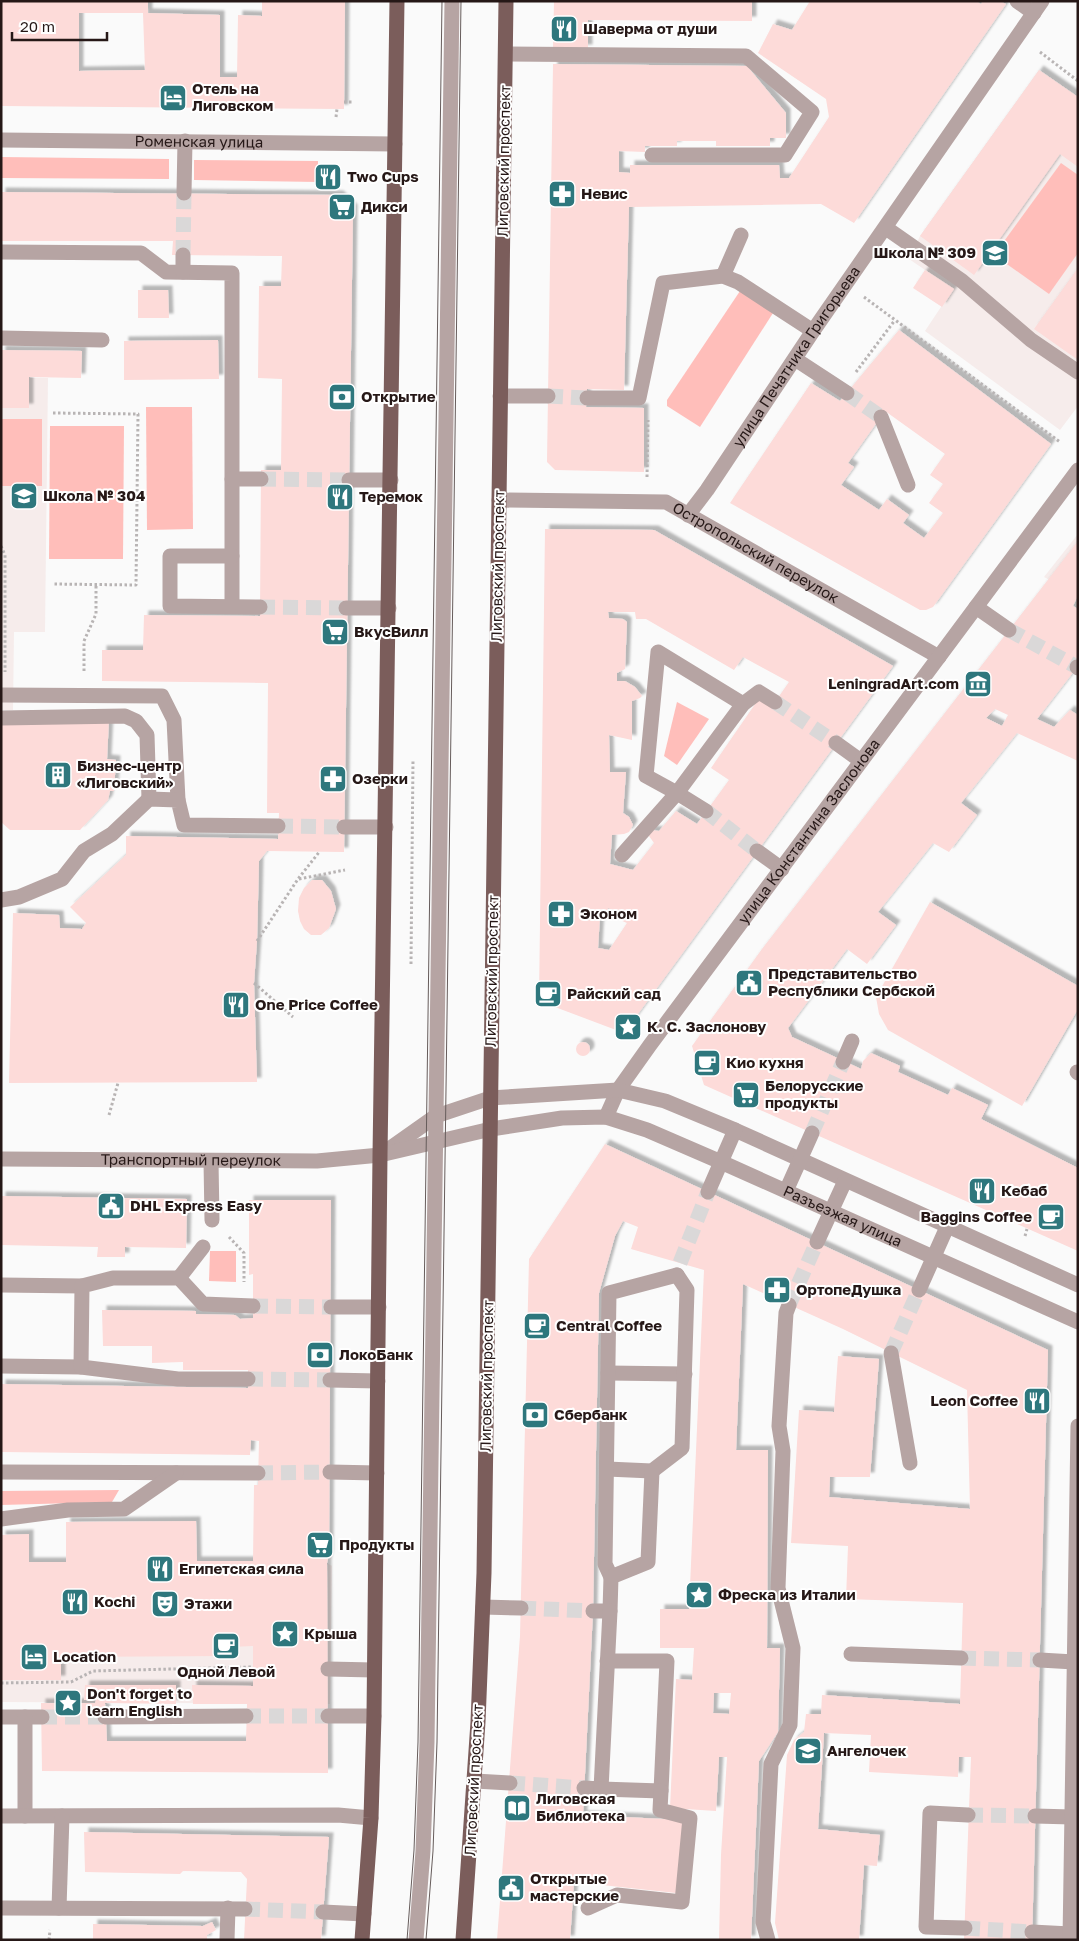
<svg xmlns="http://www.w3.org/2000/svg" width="1079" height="1941" font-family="'Golos Text',sans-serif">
  <defs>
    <filter id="shadow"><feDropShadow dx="4.5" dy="-4.5" stdDeviation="1" flood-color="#0004"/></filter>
  </defs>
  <rect width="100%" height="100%" fill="#fafafa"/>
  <!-- built -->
  <g fill="#f6eceb">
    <path d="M1039,70L1078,97V406L1060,430L925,331L953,289L909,259L920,236Z"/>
    <path d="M1,377L48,378L45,632H14L13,710H1Z"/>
    <path d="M1078,534V594L1044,577Z"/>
    <path d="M253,1561L327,1563L332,1566L330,1704L1,1702V1562Z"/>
  </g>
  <!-- green -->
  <g fill="#ffbeba">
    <path d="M1,157L169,159V179L1,178Z"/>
    <path d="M194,160L318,161V182L194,180Z"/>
    <path d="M1061,163L1078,175V253L1049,294L994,255Z"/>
    <path d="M740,291L773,313L700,427L667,406V400Z"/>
    <path d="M146,407H192L193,529L147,530Z"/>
    <rect x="1" y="419" width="41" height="67"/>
    <path d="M50,426H124L123,559H49Z"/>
    <path d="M677,702L709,719L677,765L664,756Z"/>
    <path d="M210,1251H236V1282L209,1281Z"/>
    <path d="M119,1490L112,1502L1,1505V1491Z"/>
  </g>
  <!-- building -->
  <g fill="#fddbd9" fill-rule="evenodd" filter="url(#shadow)">
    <path d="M1,1H148V13L220,15V77H237L238,15L262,16V1H345L344,109L1,106ZM79,13H143L145,70L79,71Z"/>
    <path d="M554,1H752V21L588,20V49L553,48Z"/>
    <path d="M810,1H976L981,4L983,1H1000L1006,4L854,223L821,204L629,207L624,390L587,389L586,407L644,408V472L555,470L547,462L553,64L747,66L786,113V138H770V146H716V141H677V146H645V152L619,151V172L630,173V165H779L780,178H789L829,117L826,99L758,53L773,24L792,30Z"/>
    <path d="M1039,70L1078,97V167L1060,154L974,275L920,236Z"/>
    <path d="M1,192L339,195L353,209L344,852L267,851L259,861L257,941L254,983L257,1082L9,1083L13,913L59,915L60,928L82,929L86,923L70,907L126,855V836L278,839L279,813H267L268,683L102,681V650H143L144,615L260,616L261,470H281L282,379L258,378L259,286H281L282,256L172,255L173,241H1Z"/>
    <path d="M1078,268V360L1034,329Z"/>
    <path d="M925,270L954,289L942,307L913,288Z"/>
    <path d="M138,290H168L169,318H138Z"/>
    <path d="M899,330L1051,444L933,607L926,610H920L730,503L811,383L840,401ZM885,411L945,454L930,475L943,484L929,503L943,513L924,538L903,523L909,515L887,499L879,510L841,485L854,467L848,463Z"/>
    <path d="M218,340L219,379L124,380V341Z"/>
    <path d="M1,350L82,351L81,378L29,377V408H1Z"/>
    <path d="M545,529L654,530L893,666L624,1033L539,1001ZM608,612H635L636,619H646L734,670L743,657L789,682L775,702L760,697L711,768L729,780L697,824L676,811L659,831L650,830L649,836L654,843L633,870L610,864L612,835L624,834L629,832L633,825L629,817L623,813L626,772H610L609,735L632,740V701L640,698L642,696L635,687L625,681H617V673L625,669L627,622L623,619L609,618ZM608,908L622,914L620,920L627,923L609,950L598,948L600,916L606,917Z"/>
    <path d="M1078,541V595L1073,606L1078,609V666L1037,719L1054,727L1070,710L1078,715V761L1017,733L961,803L977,815L949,852L933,843L878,912L896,925L867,964L847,949L788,1028L792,1037L861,1069L863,1061L871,1053L900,1066L898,1072L948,1095L952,1088L988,1105L981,1119L1078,1168V1251L704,1085L692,1046L762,949ZM995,709L1008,715L1002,726L986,718Z"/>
    <path d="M1,719H109L107,759L116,760L114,791H110L108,800L80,830H10L1,822Z"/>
    <path d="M312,880H322L331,891L336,909L329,928L321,935H311L304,929L300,921L298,911L299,898L304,888Z"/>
    <path d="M930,902L1078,986V1009L1022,1106L888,1030L879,1014L876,997Z"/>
    <circle cx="583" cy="1049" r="7"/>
    <path d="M605,1144L1048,1350L1032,1940H964L971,1757H959L958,1777L869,1772L871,1735L824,1733L818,1829L880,1835L877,1866L864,1865L859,1940H779L775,1923L787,1755L794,1740L804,1732L806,1714H821L822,1695L960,1704L963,1603L846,1599L848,1546L791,1543L799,1410L834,1412L838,1356L879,1359L870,1477H830L829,1497L970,1509L967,1390L843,1329L743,1284L736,1450H768L767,1648H780L778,1732L759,1761L751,1940H719L721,1855L727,1757H719L716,1811L670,1808L676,1679L692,1680L694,1648H660V1609H689L704,1270L631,1249L638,1227L623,1221L615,1236L599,1293L593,1611L583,1815L684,1820L676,1893L574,1882L570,1940H497L520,1636L529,1259ZM714,1693H731L729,1714L713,1713Z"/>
    <path d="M1,1196L187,1199L186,1248L125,1247V1257H97L98,1247L1,1245Z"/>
    <path d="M249,1200H331L329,1554L327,1563L328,1773L42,1771L41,1703H95L96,1700H84L85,1685H176V1704L105,1703L107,1741H246L247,1704H193L192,1685L253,1686V1646L232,1647V1656L61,1657V1680H1V1535L29,1534V1562H66V1522L196,1521L197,1561H253L254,1485H258L259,1441L251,1440L250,1455L1,1452V1384L248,1388V1370H183V1362L152,1363V1346H103L102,1310L196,1311V1314L235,1315L240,1319L253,1318V1274L249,1275Z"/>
    <path d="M84,1832L329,1837L321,1940H244L247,1879L241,1872L183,1871L180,1874L85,1872Z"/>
    <path d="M212,1922L216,1930L207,1935V1940H93V1924L203,1926Z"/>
  </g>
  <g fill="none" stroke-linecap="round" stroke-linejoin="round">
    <!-- minor-tunnel -->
    <g stroke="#dad8d8" stroke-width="15" stroke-dasharray="15 8" stroke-linecap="butt">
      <path d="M183,255L184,193"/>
      <path d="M847,393L881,417"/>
      <path d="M548,396L587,398"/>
      <path d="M261,479L349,480"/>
      <path d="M260,607L346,608"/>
      <path d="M1009,630L1077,667"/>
      <path d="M775,702L836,743"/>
      <path d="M706,811L757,851"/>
      <path d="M278,826L344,827"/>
      <path d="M812,1133L843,1062"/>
      <path d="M680,1263L708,1192"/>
      <path d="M789,1305L817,1242"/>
      <path d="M253,1306L331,1307"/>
      <path d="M891,1353L919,1290"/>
      <path d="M248,1379L330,1380"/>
      <path d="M258,1473L330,1472"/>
      <path d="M521,1608L593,1611"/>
      <path d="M961,1658L1040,1660"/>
      <path d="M246,1716H328"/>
      <path d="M42,1717H105"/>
      <path d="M510,1783L584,1788"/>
      <path d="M968,1815L1035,1816"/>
      <path d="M245,1909L323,1912"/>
      <path d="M965,1928L1032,1932"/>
    </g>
    <!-- path -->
    <g stroke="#b8b4b4" stroke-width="3" stroke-dasharray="2.5 2.5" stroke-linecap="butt">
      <path d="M1040,52L1078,81"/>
      <path d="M344,102H353"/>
      <path d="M336,117L337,109"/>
      <path d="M864,297L1060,442"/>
      <path d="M856,372L895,320"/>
      <path d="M53,413L138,414L136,585L53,584"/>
      <path d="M647,477L648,420"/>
      <path d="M1,546L5,555V672"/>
      <path d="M84,671V641L96,614V585"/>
      <path d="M299,879L345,870"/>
      <path d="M257,941L298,879L320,851"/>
      <path d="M411,964L413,759"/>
      <path d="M254,983L293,1017"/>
      <path d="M109,1115L118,1083"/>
      <path d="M1025,1236L1027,1229"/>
      <path d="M229,1237L244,1253V1282"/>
      <path d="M1,1683L71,1682L93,1671L253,1667"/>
      <path d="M49,1940L50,1930"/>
    </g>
    <!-- minor -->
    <g stroke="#b6a4a3" stroke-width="15">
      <path d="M1017,1L1034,13"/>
      <path d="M506,54L746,56L812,112L785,155H652"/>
      <path id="s1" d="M1,140L395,144"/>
      <path d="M184,193L185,141"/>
      <path d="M886,228L962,281L1031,340L1078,372"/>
      <path d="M1,252L141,253L166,272L232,273V606"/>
      <path d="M183,272V255"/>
      <path d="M723,276L741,235"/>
      <path d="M1,338L102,340"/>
      <path d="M795,359L847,393"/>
      <path d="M500,396H548"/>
      <path d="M587,398H639L663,283L723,276L738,282L813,331"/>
      <path d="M881,417L908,485"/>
      <path d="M232,479H261"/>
      <path d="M349,480H391"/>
      <path id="s2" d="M499,500L666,502L939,657"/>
      <path id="s3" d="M688,515L707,490L813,331L1042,1"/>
      <path d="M232,556H170V606L260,607"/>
      <path d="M976,607L1009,630"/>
      <path d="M346,608H389"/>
      <path d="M1077,667L1078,668"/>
      <path d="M1,695L162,696L174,720L178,800"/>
      <path d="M1,718L125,716L136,721L147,735L149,799"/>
      <path d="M836,743L861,761"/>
      <path d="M706,811L677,793L646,776L658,652L743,704"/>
      <path d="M344,827H386"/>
      <path d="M757,851L782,869"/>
      <path d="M622,855L677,793L743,704L759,692L775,702"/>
      <path d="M1,900L19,897L62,879L84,851L112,834L149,799L178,800L184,825L278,826"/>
      <path d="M843,1062L852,1041"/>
      <path d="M1077,1072L1078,1073"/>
      <path id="s4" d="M606,1117L618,1090L650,1045L1078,470"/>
      <path d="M385,1152L436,1116L490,1098L618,1090L665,1101L735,1130L1078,1285"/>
      <path id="s5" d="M1,1159L317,1161L380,1155L491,1129L562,1118L606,1117L647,1130L721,1162L1078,1322"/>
      <path d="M211,1161L212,1220"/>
      <path d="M786,1191L812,1133"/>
      <path d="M708,1192L735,1130"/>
      <path d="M817,1242L845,1181"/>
      <path d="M179,1278L203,1247"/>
      <path d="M1,1285L82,1286"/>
      <path d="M919,1290L947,1227"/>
      <path d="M331,1307H379"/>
      <path d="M891,1353L910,1463"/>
      <path d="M1,1366L81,1367L178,1379H248"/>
      <path d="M81,1367L82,1286L113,1278H179L203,1304L253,1306"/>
      <path d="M608,1373L685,1374"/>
      <path d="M330,1380L378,1381"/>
      <path d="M607,1469L652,1471L682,1448L687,1290L677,1275"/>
      <path d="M1,1472L258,1473"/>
      <path d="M330,1472L377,1473"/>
      <path d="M1,1519L68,1510L124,1509L176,1473"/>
      <path d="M611,1577L605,1564L609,1293L677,1275"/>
      <path d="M483,1607L521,1608"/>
      <path d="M593,1611H610L611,1577L648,1562L652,1471"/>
      <path d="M851,1654L961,1658"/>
      <path d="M1040,1660L1074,1662"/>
      <path d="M328,1669L374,1670"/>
      <path d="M328,1716H374"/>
      <path d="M1,1717H42"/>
      <path d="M25,1717V1816"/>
      <path d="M105,1717L246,1716"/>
      <path d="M475,1781L510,1783"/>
      <path d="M584,1788L601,1789L610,1611"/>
      <path d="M601,1789L661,1791L667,1661H607"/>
      <path d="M1,1816L338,1815L371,1818"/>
      <path d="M1035,1816L1072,1817"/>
      <path d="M1,1908L245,1909"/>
      <path d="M59,1908L62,1816"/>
      <path d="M588,1908L617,1895L682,1902L690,1818L660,1810L661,1791"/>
      <path d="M323,1912L364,1914"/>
      <path d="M965,1928L926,1927L930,1813L968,1815"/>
      <path d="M1032,1932L1070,1934"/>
      <path d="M227,1940L228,1908"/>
      <path d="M416,1940L423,1851L427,1742L452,1"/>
      <path d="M768,1940L763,1922L771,1764L790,1725L793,1648L778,1588L783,1451L779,1426L786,1313L789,1305"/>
      <path d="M1070,1940L1078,1426"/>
    </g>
    <!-- major -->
    <g stroke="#7b5d5b" stroke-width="15">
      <path d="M362,1940L371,1818L374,1716L380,1155L397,1"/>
      <path d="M463,1940L478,1722L484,1573L506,1"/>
    </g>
    <!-- tram -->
    <g stroke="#665c5b" stroke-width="1">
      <path d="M407,1940L414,1850L418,1742L442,1"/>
      <path d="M426,1940L433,1851L437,1742L461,1"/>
    </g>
  </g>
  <!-- icons -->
  <defs>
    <g id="restaurant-square" transform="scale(1.4375)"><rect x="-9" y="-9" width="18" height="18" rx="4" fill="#2e777d" stroke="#fff"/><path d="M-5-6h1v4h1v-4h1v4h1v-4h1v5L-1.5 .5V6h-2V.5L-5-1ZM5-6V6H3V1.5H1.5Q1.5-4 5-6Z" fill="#fff"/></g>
    <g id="hotel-square" transform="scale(1.4375)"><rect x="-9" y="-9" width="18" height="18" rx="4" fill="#2e777d" stroke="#fff"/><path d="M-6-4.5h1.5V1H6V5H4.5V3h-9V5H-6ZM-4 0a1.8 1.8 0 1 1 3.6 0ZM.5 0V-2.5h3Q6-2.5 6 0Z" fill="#fff"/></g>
    <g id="pharmacy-square" transform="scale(1.4375)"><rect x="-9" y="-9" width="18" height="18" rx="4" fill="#2e777d" stroke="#fff"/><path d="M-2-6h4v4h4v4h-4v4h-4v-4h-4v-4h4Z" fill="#fff"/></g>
    <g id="supermarket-square" transform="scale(1.4375)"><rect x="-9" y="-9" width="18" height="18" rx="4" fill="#2e777d" stroke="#fff"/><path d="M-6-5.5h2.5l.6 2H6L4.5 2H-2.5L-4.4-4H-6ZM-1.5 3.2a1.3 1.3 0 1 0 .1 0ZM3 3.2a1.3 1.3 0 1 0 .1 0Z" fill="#fff"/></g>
    <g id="school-square" transform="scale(1.4375)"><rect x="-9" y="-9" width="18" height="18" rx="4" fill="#2e777d" stroke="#fff"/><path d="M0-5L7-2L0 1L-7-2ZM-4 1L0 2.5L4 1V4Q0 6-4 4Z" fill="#fff"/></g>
    <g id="bank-square" transform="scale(1.4375)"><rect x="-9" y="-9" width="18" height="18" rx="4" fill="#2e777d" stroke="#fff"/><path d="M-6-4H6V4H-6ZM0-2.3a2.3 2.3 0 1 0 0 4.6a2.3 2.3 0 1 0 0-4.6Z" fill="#fff"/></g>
    <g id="museum-square" transform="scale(1.4375)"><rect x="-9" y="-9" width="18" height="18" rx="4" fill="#2e777d" stroke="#fff"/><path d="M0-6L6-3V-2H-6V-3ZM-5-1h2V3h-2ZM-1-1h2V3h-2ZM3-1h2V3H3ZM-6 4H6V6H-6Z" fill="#fff"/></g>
    <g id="building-square" transform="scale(1.4375)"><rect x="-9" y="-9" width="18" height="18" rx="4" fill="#2e777d" stroke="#fff"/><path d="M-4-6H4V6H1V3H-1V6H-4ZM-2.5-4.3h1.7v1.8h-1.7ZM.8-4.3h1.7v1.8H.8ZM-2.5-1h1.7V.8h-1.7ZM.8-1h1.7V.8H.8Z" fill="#fff"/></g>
    <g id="civic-square" transform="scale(1.4375)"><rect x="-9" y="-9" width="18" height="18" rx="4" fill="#2e777d" stroke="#fff"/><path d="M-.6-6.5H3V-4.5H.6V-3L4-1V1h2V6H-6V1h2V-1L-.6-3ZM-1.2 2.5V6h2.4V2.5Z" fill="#fff"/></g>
    <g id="cafe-square" transform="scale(1.4375)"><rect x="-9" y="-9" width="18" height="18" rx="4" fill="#2e777d" stroke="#fff"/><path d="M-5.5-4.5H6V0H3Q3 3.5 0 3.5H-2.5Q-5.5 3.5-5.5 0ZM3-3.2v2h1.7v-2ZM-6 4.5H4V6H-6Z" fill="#fff"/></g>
    <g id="sight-square" transform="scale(1.4375)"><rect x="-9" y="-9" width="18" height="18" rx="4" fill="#2e777d" stroke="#fff"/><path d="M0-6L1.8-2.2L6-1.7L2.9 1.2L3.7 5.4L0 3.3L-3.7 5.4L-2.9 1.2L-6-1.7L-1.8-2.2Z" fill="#fff"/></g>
    <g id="theatre-square" transform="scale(1.4375)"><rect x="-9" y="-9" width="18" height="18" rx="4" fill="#2e777d" stroke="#fff"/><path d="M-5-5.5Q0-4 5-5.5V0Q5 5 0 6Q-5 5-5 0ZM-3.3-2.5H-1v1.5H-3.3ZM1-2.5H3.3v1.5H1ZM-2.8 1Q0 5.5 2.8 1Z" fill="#fff"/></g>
    <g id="library-square" transform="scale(1.4375)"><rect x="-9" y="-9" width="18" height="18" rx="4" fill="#2e777d" stroke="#fff"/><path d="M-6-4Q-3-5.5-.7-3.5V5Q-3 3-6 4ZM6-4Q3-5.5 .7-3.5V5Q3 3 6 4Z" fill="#fff"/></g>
  </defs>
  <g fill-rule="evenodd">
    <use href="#restaurant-square" x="564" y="29"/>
    <use href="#hotel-square" x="173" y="98"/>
    <use href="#restaurant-square" x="328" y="177"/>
    <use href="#pharmacy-square" x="562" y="194"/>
    <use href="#supermarket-square" x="342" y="207"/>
    <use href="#school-square" x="995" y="253"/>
    <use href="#bank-square" x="342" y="397"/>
    <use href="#school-square" x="24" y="496"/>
    <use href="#restaurant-square" x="340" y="497"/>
    <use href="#supermarket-square" x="335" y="632"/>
    <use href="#museum-square" x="978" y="684"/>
    <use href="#building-square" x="58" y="775"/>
    <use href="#pharmacy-square" x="333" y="779"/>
    <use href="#pharmacy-square" x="561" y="914"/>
    <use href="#civic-square" x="749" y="983"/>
    <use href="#cafe-square" x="548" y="994"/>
    <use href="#restaurant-square" x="236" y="1005"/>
    <use href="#sight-square" x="628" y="1027"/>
    <use href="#cafe-square" x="707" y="1063"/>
    <use href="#supermarket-square" x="746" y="1095"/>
    <use href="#restaurant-square" x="982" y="1191"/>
    <use href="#civic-square" x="111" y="1206"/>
    <use href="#cafe-square" x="1051" y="1217"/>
    <use href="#pharmacy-square" x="777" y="1290"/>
    <use href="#cafe-square" x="537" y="1326"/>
    <use href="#bank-square" x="320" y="1355"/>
    <use href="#restaurant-square" x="1037" y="1401"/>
    <use href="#bank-square" x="535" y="1415"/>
    <use href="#supermarket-square" x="320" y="1545"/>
    <use href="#restaurant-square" x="160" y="1569"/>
    <use href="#sight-square" x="699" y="1595"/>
    <use href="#restaurant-square" x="75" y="1602"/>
    <use href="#theatre-square" x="165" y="1604"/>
    <use href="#sight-square" x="285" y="1634"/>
    <use href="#cafe-square" x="226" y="1646"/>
    <use href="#hotel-square" x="34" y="1657"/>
    <use href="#sight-square" x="68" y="1703"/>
    <use href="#school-square" x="808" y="1751"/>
    <use href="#library-square" x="517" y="1808"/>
    <use href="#civic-square" x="511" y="1888"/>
  </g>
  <g text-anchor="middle" stroke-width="4" stroke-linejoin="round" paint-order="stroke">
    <!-- poi labels -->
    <g font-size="15" font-weight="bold" fill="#261817" stroke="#fff" text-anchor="start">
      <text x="583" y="34">Шаверма от души</text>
      <text x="192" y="94">Отель на<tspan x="192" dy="17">Лиговском</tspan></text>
      <text x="347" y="182">Two Cups</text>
      <text x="581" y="199">Невис</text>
      <text x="361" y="212">Дикси</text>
      <text x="976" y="258" text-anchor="end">Школа № 309</text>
      <text x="361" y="402">Открытие</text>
      <text x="43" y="501">Школа № 304</text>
      <text x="359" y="502">Теремок</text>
      <text x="354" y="637">ВкусВилл</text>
      <text x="959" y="689" text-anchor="end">LeningradArt.com</text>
      <text x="77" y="771">Бизнес-центр<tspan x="77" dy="17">«Лиговский»</tspan></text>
      <text x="352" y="784">Озерки</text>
      <text x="580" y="919">Эконом</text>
      <text x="768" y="979">Представительство<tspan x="768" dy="17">Республики Сербской</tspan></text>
      <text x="567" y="999">Райский сад</text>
      <text x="255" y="1010">One Price Coffee</text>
      <text x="647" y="1032">К. С. Заслонову</text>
      <text x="726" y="1068">Кио кухня</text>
      <text x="765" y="1091">Белорусские<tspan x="765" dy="17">продукты</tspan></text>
      <text x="1001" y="1196">Кебаб</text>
      <text x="130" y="1211">DHL Express Easy</text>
      <text x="1032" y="1222" text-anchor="end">Baggins Coffee</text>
      <text x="796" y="1295">ОртопеДушка</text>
      <text x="556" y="1331">Central Coffee</text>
      <text x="339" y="1360">ЛокоБанк</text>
      <text x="1018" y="1406" text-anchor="end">Leon Coffee</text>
      <text x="554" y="1420">Сбербанк</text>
      <text x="339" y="1550">Продукты</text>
      <text x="179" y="1574">Египетская сила</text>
      <text x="718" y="1600">Фреска из Италии</text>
      <text x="94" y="1607">Kochi</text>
      <text x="184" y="1609">Этажи</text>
      <text x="304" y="1639">Крыша</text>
      <text x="53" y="1662">Location</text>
      <text x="226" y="1677" text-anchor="middle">Одной Левой</text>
      <text x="87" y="1699">Don't forget to<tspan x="87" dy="17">learn English</tspan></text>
      <text x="827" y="1756">Ангелочек</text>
      <text x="536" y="1804">Лиговская<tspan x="536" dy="17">Библиотека</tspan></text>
      <text x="530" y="1884">Открытые<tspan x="530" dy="17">мастерские</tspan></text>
    </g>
    <!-- street labels -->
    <g font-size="15" fill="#261817" stroke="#fff">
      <text dy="5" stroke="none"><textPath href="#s1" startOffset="198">Роменская улица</textPath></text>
      <text transform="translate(504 161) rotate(-89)" y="5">Лиговский проспект</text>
      <text dy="5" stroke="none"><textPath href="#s3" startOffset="192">улица Печатника Григорьева</textPath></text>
      <text dy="5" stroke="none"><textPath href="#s2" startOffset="270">Остропольский переулок</textPath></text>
      <text transform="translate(498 566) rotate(-89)" y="5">Лиговский проспект</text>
      <text dy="5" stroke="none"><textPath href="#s4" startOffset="351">улица Константина Заслонова</textPath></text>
      <text transform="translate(492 971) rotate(-89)" y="5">Лиговский проспект</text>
      <text dy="5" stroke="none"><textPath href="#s5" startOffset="190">Транспортный переулок</textPath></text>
      <text dy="5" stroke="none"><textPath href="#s5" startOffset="866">Разъезжая улица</textPath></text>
      <text transform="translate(487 1376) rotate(-89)" y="5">Лиговский проспект</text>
      <text transform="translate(474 1780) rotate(-87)" y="5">Лиговский проспект</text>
    </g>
  </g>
  <!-- border -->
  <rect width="1079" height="1941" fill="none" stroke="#261817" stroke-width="5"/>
  <!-- scale -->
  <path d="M12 32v8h95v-8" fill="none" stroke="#261817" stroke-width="2.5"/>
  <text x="20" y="32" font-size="15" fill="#261817" stroke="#ffffff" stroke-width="4" paint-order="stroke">20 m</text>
</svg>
